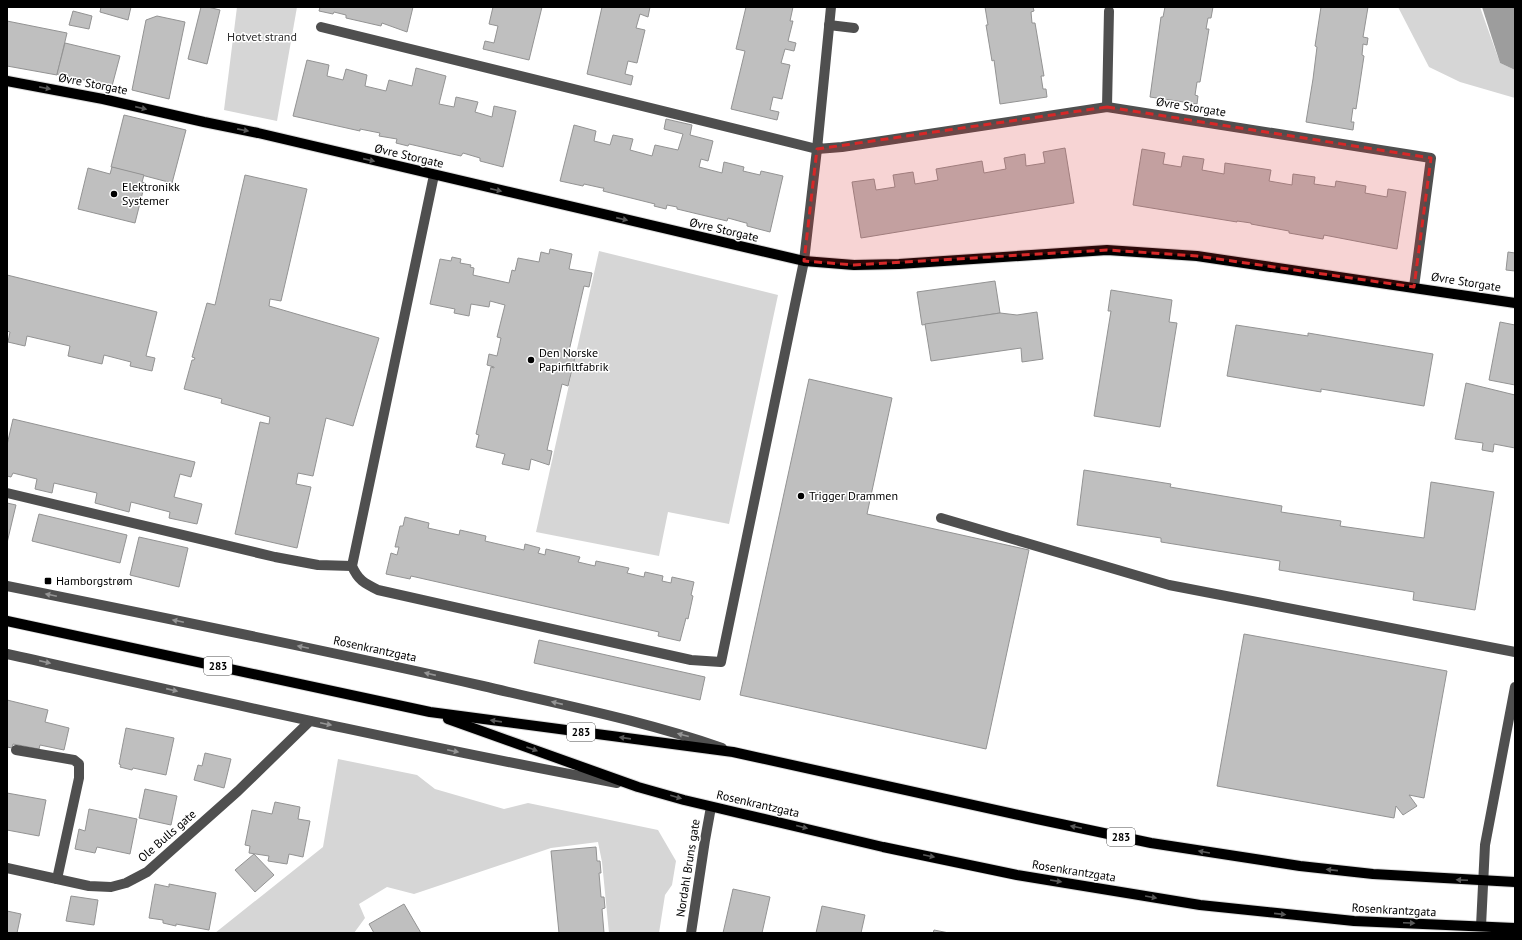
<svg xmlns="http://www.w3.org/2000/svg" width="1522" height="940" font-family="'PT Sans',sans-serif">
  <rect width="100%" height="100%" fill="#fff"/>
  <!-- green -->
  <g fill="#d6d6d6">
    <path d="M237,7H297L277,121L224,110Z"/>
    <path d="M1398,7H1480L1500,63L1515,70V98L1460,82L1429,67Z"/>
    <path d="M599,251L778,295L729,524L668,512L659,556L536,532Z"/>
    <path d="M338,759L417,775L435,789L504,809L528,803L658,830L676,861L672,885L665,895L659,933H609L602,862L598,842L551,848L414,894L387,887L359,904L365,918L354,933H215L323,847Z"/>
  </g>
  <!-- water -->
  <path fill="#9d9d9d" d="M1482,7H1515V70L1500,63Z"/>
  <!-- building -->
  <g fill="#bfbfbf" stroke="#939393">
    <path d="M101,7H131L128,20L100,12Z"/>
    <path d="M201,7H208L220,10L207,64L188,59Z"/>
    <path d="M320,7H413L407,32L382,23L381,26L346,18V15L334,12L333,14L319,11Z"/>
    <path d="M493,7H542L529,60L483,49L485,41L494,43L498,26L489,24Z"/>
    <path d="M602,7H650L648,17L640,14L636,28L645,30L637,63L628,61L625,74L633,76L631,85L587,74Z"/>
    <path d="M746,7H793L790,21H793L788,41L796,43L794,51L785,49L781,63L790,65L782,99L773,97L770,110L779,112L777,120L731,109L745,51L736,49Z"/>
    <path d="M985,7H1033L1034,11L1031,12L1032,23H1035L1044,76H1041L1043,89H1046L1047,97L1000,104L994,60L992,61L986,25H988Z"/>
    <path d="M1165,7H1213L1211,18H1208L1206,29H1209L1200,82H1197L1195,95L1198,96L1197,104L1150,97L1161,17H1163Z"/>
    <path d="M1321,7H1368L1363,37L1368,38L1367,45L1363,44L1362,55L1364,56L1356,109L1353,108L1351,122H1354L1353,130L1306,122L1313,79L1317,47L1315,46Z"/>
    <path d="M73,11L92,16L89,29L69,25Z"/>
    <path d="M157,16L185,22L169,99L132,90L146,20Z"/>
    <path d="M7,21L67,33L57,75L7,66Z"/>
    <path d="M65,43L120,56L112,86L57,74Z"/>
    <path d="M307,60L329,65L327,76L343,80L346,69L367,75L365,86L386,91L389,80L412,86L416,68L446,76L439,104L454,107L456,97L478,102L475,112L492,117L494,106L516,111L503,167L480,161V158L463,153L461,156L409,144L408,146L396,143L397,139L379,136L380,133L360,129V131L293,116Z"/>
    <path d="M124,115L186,130L172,183L111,167Z"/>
    <path d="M666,119L692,125L690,135L713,141L708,161L701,159L699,167L722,173L724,162L744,167L743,171L760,175L761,171L783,176L770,232L747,226V223H746L728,218L727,221L677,209V207L667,205L666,209L654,206L655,204L603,191L604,188H602L584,184L583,186L560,181L574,125L596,131L594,141L610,145L613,135L633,139L630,150L652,156L655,145L678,150L683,134L664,129Z"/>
    <path d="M1065,148L1074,203L861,238L852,182L874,179L876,190L895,187L893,175L913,172L915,184L938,180L936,169L982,161L984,173L1006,169L1004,158L1025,154L1026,166L1045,163L1043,152Z"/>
    <path d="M1142,149L1165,153L1163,164L1181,167L1183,156L1204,159L1202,170L1224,174L1225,163L1271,170L1269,181L1292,185L1293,174L1315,177L1314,184L1335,187L1336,181L1366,186L1365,193L1387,197L1388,189L1406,192L1397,249L1324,235L1323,239L1289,233V231L1251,224V223L1237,221V222L1133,205Z"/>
    <path d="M112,167L144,175L142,182L145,183L135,223L78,209L88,168L110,174Z"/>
    <path d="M245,175L307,189L281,301L270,299L269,306L379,338L353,426L326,418L313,476L298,473L296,484L311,487L297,548L235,534L260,422L269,424L270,417L221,403L222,399L184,389L192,360H194L195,358L192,357L207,303L215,305Z"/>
    <path d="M550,249L572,254L569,269L592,273L589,287L584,286L569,351L576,353L568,386L562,384L547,450L552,451L549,465L531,459L529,470L502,464L505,454L476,447L479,435L476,434L491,367L494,368V367L487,365L489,354L497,356L501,338L497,337L505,305L490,301L489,307L471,304L469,316L454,313L455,309L430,304L440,259L451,261L452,257L461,259L460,263L471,265L470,267L474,268L473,275L509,283L512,270L515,271L518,258L539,262L541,252L549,254Z"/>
    <path d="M1508,252L1515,253V271L1506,270Z"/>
    <path d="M7,275L157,312L146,356L155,358L152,371L130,366L131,362L104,355L102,364L68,356L70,346L27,336L25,346L8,342L10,332L7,331Z"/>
    <path d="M995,281L1000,313L922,325L917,292Z"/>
    <path d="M1111,290L1172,300L1169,322L1177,323L1160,427L1094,416L1111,311H1108Z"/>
    <path d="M1037,312L1043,359L1022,362L1021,348L931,361L925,324L1000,313L1017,315Z"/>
    <path d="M1500,322L1515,325V385L1489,380Z"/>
    <path d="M1236,325L1308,336V333L1433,354L1424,406L1321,389V392L1227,376Z"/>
    <path d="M809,379L892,398L867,514L1029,550L986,749L740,695Z"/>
    <path d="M1466,383L1515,395V448L1494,444L1493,452L1482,450L1483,443L1455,439Z"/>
    <path d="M13,419L195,462L191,477L180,474L174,497L202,504L197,524L169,518L170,512L131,502L129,512L95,503L97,493L54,483L52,493L35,489L37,479L13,473L11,477L7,476V445Z"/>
    <path d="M1084,470L1171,484L1170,487L1282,506L1281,512L1341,521L1340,526L1424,538L1431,482L1494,492L1475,610L1413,600L1414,592L1279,570L1280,561L1161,542V538L1077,525Z"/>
    <path d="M7,503L16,505L7,543Z"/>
    <path d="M39,514L127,535L120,563L32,541Z"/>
    <path d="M405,517L429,523L428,528L459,535L460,530L486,536L485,541L524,550L525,544L540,548L538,553L545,555L546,549L580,557L578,562L595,566L596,561L629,568L627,573L644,577L645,572L663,576L662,581L671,583L672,577L694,582L691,595L693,596L688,619L686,618L680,641L658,636L659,632L411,576L410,579L386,574L391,553L397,555L399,547H395L400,526H403Z"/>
    <path d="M139,537L188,548L179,587L130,575Z"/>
    <path d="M1244,634L1447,671L1424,798L1409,795L1417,806L1403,815L1396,806L1394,818L1217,786Z"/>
    <path d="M539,640L705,677L700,700L534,663Z"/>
    <path d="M7,700L48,710L45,722L69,728L64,750L40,745L39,749L13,744L12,748L7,747Z"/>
    <path d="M126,728L174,738L166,775L133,768L132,770L120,767L121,765L119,764Z"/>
    <path d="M205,753L231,759L224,788L194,780L198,765L202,766Z"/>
    <path d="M145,789L177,796L171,825L139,818Z"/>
    <path d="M7,793L46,800L39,836L7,830Z"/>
    <path d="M275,802L300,807L298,819L310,821L303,857L289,854L287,864L268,861L269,856L249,853L250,846L245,845L252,810L272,814Z"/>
    <path d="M89,809L137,819L130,854L97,847L95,853L75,849L79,829L85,831Z"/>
    <path d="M596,847L597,861H600L601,873H599L601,897H604L605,908L602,909L604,933H559L551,851Z"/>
    <path d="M254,854L274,875L255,892L235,870Z"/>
    <path d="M155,884L169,887V884L216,893L209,930L176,924V926L163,923V920L149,918Z"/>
    <path d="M733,889L770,897L762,933H723Z"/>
    <path d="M71,896L98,900L94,925L66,921Z"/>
    <path d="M404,904L421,933H374L369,924Z"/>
    <path d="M822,906L865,915L861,933H816Z"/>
    <path d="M7,911L21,914L17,933H7Z"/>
    <path d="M934,930L949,933H933Z"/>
  </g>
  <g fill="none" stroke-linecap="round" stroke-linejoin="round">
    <!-- major casing -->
    <g stroke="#dbdbdb" stroke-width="12">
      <g id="major">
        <path d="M7,81L103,99L204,122L258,133L804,261L854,265L899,264L1107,250L1197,256L1515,303"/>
        <path d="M7,621L430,712L733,752L1037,819L1151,843L1300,866L1373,874L1515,882"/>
        <path d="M448,719L638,787L684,800L883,847L1017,875L1200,905L1354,921L1515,928"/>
      </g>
    </g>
    <!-- minor -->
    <g stroke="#4f4f4f" stroke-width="10">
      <path d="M831,7L817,149L842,147L1107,107L1431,158L1414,287"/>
      <path d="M829,25L854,28"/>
      <path d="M321,27L817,149L804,261L721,662L691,660L378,590C364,583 358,580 352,566L434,175"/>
      <path d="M1107,107L1109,11"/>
      <path d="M7,493L275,557L318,565L352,566"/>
      <path d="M941,518L1169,585L1515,652"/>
      <path d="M7,586C166,618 325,650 483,686C563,705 645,721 722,748"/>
      <path d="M7,654C210,699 413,745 617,783"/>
      <path d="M16,750L74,760L79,764V778L57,879"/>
      <path d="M7,868L89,886L111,887L126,883L147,872L238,791L310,721"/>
      <path d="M1481,926L1485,845L1515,687"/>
      <path d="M691,933L705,840L711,807"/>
    </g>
    <!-- major -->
    <use href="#major" stroke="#000" stroke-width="10"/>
  </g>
  <!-- one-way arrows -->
  <defs><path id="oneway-solid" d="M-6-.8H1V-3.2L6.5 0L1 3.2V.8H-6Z"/></defs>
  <g fill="#595959">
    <use href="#oneway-solid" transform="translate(45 88) rotate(11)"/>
    <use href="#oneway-solid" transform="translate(141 108) rotate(13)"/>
    <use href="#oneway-solid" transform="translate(243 130) rotate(11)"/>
    <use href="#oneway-solid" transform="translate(369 160) rotate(13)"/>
    <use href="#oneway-solid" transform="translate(496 190) rotate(13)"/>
    <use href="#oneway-solid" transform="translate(622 219) rotate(13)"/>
    <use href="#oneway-solid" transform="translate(496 721) rotate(-172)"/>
    <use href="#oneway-solid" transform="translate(625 738) rotate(-172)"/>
    <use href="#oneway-solid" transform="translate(532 749) rotate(20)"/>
    <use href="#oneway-solid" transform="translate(676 797) rotate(16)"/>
    <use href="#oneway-solid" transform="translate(802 827) rotate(14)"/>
    <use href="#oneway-solid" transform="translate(1076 827) rotate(-168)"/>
    <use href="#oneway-solid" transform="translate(1204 852) rotate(-170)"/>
    <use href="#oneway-solid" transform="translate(929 856) rotate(12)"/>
    <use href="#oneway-solid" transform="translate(1332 870) rotate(-174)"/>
    <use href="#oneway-solid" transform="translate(1462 880) rotate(-177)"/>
    <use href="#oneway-solid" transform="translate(1056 881) rotate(9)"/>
    <use href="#oneway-solid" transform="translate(1151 897) rotate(10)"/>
    <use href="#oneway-solid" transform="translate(1280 914) rotate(6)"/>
    <use href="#oneway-solid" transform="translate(1409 923) rotate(2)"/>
  </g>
  <g fill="#959595">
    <use href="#oneway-solid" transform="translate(51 595) rotate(-168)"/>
    <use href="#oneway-solid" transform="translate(178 621) rotate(-168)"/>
    <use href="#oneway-solid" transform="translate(303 647) rotate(-168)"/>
    <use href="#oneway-solid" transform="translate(45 662) rotate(13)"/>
    <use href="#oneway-solid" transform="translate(430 674) rotate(-167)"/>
    <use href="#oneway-solid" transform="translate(172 690) rotate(13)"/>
    <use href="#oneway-solid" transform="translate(557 703) rotate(-167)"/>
    <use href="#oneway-solid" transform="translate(326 724) rotate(12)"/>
    <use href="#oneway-solid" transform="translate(683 735) rotate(-165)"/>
    <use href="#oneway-solid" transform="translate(453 751) rotate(12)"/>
  </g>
  <!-- marked area -->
  <path fill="#d62828" fill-opacity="0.2" stroke="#d62828" stroke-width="3" stroke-dasharray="8 5" stroke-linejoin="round" d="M1107,107L1431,158L1414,287L1197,256L1107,250L854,265L804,261L817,149Z"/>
  <!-- markers -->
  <g fill="#000" stroke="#fff" stroke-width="1.5">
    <circle cx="114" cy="194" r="4"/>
    <circle cx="531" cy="360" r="4"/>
    <circle cx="801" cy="496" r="4"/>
    <rect x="44" y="577" width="8" height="8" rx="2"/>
  </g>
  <g text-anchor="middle" stroke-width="3" stroke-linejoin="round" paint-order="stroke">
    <!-- shield labels -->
    <g fill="#fff" stroke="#4c4c4c" stroke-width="1">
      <rect x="204" y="657" width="28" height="18" rx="3"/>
      <rect x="567" y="723" width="28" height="18" rx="3"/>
      <rect x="1107" y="828" width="28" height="18" rx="3"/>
    </g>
    <g font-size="11" font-weight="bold" fill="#000">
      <text x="218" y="670">283</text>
      <text x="581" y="736">283</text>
      <text x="1121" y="841">283</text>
    </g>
    <!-- park labels -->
    <g font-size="12" fill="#2d2d2d" stroke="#fff">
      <text x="262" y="41">Hotvet strand</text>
    </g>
    <!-- street labels -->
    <g font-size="12" fill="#000" stroke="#fff">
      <text transform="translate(93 84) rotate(11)" y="4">Øvre Storgate</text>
      <text transform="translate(1191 107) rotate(9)" y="4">Øvre Storgate</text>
      <text transform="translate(409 156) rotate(13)" y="4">Øvre Storgate</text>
      <text transform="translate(724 230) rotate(13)" y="4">Øvre Storgate</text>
      <text transform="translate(1466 282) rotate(9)" y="4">Øvre Storgate</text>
      <text transform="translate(375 649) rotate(12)" y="4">Rosenkrantzgata</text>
      <text transform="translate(758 804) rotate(13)" y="4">Rosenkrantzgata</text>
      <text transform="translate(167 836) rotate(-41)" y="4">Ole Bulls gate</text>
      <text transform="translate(688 868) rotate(-81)" y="4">Nordahl Bruns gate</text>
      <text transform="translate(1074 871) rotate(9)" y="4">Rosenkrantzgata</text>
      <text transform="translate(1394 910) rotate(3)" y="4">Rosenkrantzgata</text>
    </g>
    <!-- poi labels -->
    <g font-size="12" fill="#000" stroke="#fff" text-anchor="start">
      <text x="122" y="191">Elektronikk<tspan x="122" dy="14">Systemer</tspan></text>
      <text x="539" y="357">Den Norske<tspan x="539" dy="14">Papirfiltfabrik</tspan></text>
      <text x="809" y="500">Trigger Drammen</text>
      <text x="56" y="585">Hamborgstrøm</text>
    </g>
  </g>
  <!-- border -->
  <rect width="1522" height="940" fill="none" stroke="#000000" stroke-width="16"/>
</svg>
